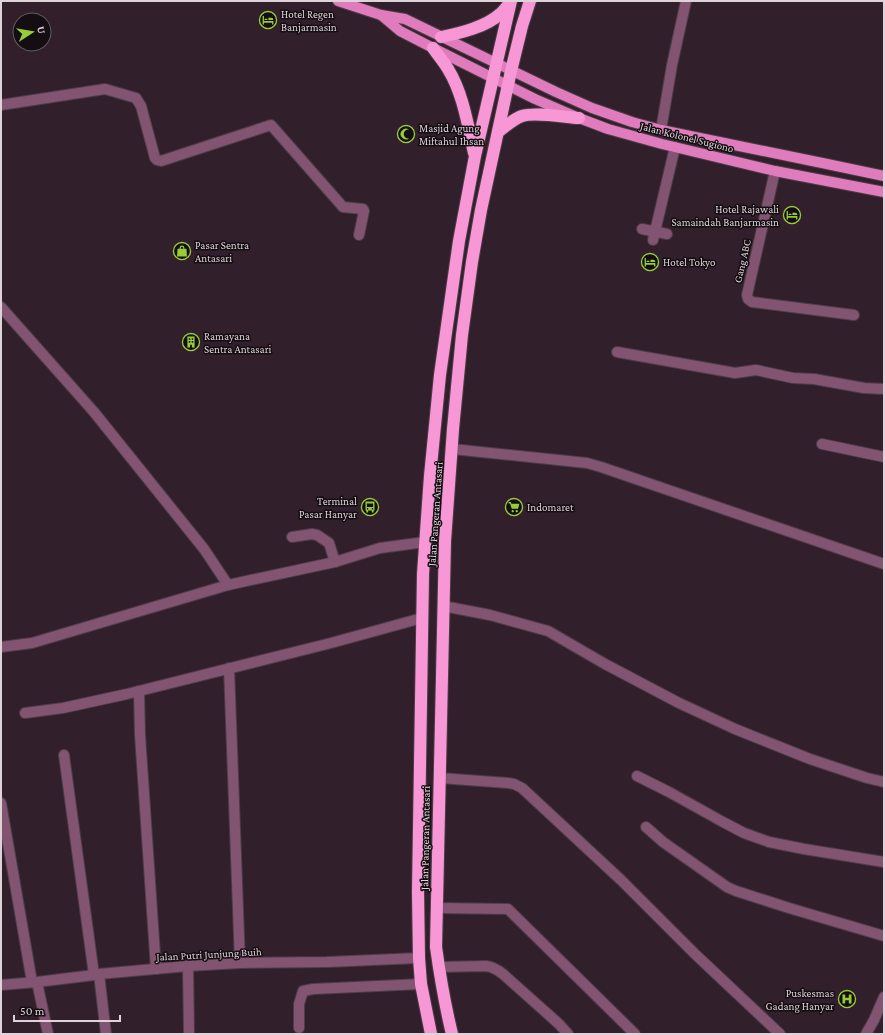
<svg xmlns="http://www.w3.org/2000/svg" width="885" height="1035" font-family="'Crimson Pro',serif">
  <rect width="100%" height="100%" fill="#31202b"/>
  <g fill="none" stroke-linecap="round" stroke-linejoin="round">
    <!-- minor casing -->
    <g stroke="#4d3d47" stroke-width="12">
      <g id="minor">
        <path d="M1,105L105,89L136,98L141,106L155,158L157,160L161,161L271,125L343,207L363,209L364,211L359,235"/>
        <path d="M661,130L672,65L686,1"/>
        <path d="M775,171L747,295L748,299L752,302L854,315"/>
        <path d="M642,229L667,234"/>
        <path d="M653,240L675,147"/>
        <path d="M1,307L94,412L204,549L228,585"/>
        <path d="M617,352L735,373L756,370L793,378L814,379L864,388L884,389"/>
        <path d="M822,444L884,457"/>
        <path d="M452,449L587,463L601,467L884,564"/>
        <path d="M292,537L312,534L317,535L329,543L335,562"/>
        <path d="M443,606L490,615L548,631L605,664L679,703L735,729L810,759L867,778L884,782"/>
        <path d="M1,647L32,643L228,585L335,562L380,548L425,542"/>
        <path d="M229,668L240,963"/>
        <path d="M139,691L140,735L156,969"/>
        <path d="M25,713L63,708L127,694L331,643L422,618"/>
        <path d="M64,755L94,975"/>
        <path d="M637,776L669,792L723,822L744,833L769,842L804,849L884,862"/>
        <path d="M440,778L508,783L514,784L522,788L621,880L695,954L780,1034"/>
        <path d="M1,803L32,982"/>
        <path d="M646,827L663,842L727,887L736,891L789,908L884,936"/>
        <path d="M437,908L508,909L635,1034"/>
        <path d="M188,966L189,1034"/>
        <path d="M439,967L486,966C493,967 498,970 503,974L559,1024L568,1034"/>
        <path d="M99,974L106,1034"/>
        <path d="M37,982L48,1034"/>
        <path d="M1,985L37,982L94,975L99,974L188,966L240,963L327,962L419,958"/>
        <path d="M299,1028V1004L303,991L313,989L421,984"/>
        <path d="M866,1034L874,1020L884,997"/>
      </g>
    </g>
    <!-- major casing -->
    <g stroke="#4d3d47" stroke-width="12">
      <g id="major">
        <path d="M338,1L381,15L405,19L556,92L592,108L632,122L661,130L827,164L884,176"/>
        <path d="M381,15L400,31L433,48L535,99L579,118L608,129L662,144L775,171L884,192"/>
      </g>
    </g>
    <!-- highway casing -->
    <g stroke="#4d3d47" stroke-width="14">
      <g id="highway">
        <path d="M441,37C460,33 486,27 500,14C504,11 507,6 510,3"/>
        <path d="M433,48C438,55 444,62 448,69C463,93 468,126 474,153"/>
        <path d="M498,132C505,127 513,119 522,116C535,112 564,117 579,118"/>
        <path d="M431,1034L421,984L419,958L418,892L423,574L430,476L440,375L459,241L475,156L511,1"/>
        <path d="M452,1034C445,1005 440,976 436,947L445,541L453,429L462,335L472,262L481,210L511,71L522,26L530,1"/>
      </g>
    </g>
    <!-- minor -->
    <use href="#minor" stroke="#835372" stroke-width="10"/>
    <!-- major -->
    <use href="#major" stroke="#e07bbd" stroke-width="10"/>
    <!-- highway -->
    <use href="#highway" stroke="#f897d5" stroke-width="12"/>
  </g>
  <!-- icons -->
  <defs>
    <g id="hotel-ring" transform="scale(0.9)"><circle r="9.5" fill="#140d11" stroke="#97cc38" stroke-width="1.5"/><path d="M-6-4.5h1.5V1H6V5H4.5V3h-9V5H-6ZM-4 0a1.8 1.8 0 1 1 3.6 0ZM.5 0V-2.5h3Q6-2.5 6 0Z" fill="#97cc38"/></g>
    <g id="mosque-ring" transform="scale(0.9)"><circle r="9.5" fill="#140d11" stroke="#97cc38" stroke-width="1.5"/><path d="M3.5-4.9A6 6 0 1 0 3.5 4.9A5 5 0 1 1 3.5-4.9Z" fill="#97cc38"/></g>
    <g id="shop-ring" transform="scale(0.9)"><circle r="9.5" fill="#140d11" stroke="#97cc38" stroke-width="1.5"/><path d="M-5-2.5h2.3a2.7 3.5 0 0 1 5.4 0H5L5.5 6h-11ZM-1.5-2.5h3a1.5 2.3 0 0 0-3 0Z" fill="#97cc38"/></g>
    <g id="building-ring" transform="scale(0.9)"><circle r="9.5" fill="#140d11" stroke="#97cc38" stroke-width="1.5"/><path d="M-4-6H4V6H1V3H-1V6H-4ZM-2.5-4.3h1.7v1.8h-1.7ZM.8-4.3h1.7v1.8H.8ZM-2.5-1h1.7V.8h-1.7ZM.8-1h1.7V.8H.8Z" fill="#97cc38"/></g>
    <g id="bus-ring" transform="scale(0.9)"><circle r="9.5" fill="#140d11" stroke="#97cc38" stroke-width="1.5"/><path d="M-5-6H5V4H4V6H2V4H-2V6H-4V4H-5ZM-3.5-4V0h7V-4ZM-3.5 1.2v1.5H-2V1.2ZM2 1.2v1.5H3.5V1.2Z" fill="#97cc38"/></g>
    <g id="supermarket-ring" transform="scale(0.9)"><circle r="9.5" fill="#140d11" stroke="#97cc38" stroke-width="1.5"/><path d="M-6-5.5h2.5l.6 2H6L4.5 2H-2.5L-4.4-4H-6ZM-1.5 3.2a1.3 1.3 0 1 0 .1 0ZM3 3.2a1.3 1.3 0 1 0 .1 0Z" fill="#97cc38"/></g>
    <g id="hospital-ring" transform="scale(0.9)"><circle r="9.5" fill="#140d11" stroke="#97cc38" stroke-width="1.5"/><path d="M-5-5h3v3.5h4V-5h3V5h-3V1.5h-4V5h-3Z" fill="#97cc38"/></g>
  </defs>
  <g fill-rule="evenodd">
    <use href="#hotel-ring" x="268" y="20"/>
    <use href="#mosque-ring" x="406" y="134"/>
    <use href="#hotel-ring" x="792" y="215"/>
    <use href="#shop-ring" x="182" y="251"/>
    <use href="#hotel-ring" x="650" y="262"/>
    <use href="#building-ring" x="191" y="342"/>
    <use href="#bus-ring" x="370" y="507"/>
    <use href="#supermarket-ring" x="514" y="507"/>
    <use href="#hospital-ring" x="847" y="999"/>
  </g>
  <g text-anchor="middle" stroke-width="3" stroke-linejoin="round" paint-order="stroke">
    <!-- poi labels -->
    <g font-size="11" fill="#ded3d9" stroke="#140d11" text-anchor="start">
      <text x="281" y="18">Hotel Regen<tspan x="281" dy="13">Banjarmasin</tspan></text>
      <text x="419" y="132">Masjid Agung<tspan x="419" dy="13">Miftahul Ihsan</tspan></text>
      <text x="779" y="213" text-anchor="end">Hotel Rajawali<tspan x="779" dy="13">Samaindah Banjarmasin</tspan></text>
      <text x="195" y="249">Pasar Sentra<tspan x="195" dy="13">Antasari</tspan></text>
      <text x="663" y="266">Hotel Tokyo</text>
      <text x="204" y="340">Ramayana<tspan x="204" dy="13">Sentra Antasari</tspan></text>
      <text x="357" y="505" text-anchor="end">Terminal<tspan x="357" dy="13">Pasar Hanyar</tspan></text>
      <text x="527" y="511">Indomaret</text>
      <text x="834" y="997" text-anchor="end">Puskesmas<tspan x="834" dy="13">Gadang Hanyar</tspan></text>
    </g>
    <!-- street labels -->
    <g font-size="11" fill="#ded3d9" stroke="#140d11">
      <text transform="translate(687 137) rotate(14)" y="4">Jalan Kolonel Sugiono</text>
      <text transform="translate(742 261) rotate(-77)" y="4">Gang ABC</text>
      <text transform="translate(435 514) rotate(-86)" y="4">Jalan Pangeran Antasari</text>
      <text transform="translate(425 838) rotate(-89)" y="4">Jalan Pangeran Antasari</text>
      <text transform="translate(209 954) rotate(-3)" y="4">Jalan Putri Junjung Buih</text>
    </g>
  </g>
  <!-- border -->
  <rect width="885" height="1035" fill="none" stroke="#ded3d9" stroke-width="4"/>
  <!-- north arrow -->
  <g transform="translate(32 32) rotate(78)"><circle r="19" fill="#140d11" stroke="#655c61"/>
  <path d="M0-3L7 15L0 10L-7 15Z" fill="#97cc38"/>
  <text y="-6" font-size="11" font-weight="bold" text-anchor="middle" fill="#ded3d9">U</text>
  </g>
  <!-- scale -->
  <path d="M14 1015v6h106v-6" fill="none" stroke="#ded3d9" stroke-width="2"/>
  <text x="20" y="1015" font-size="12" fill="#ded3d9" stroke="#140d11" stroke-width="3" paint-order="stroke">50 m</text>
</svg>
